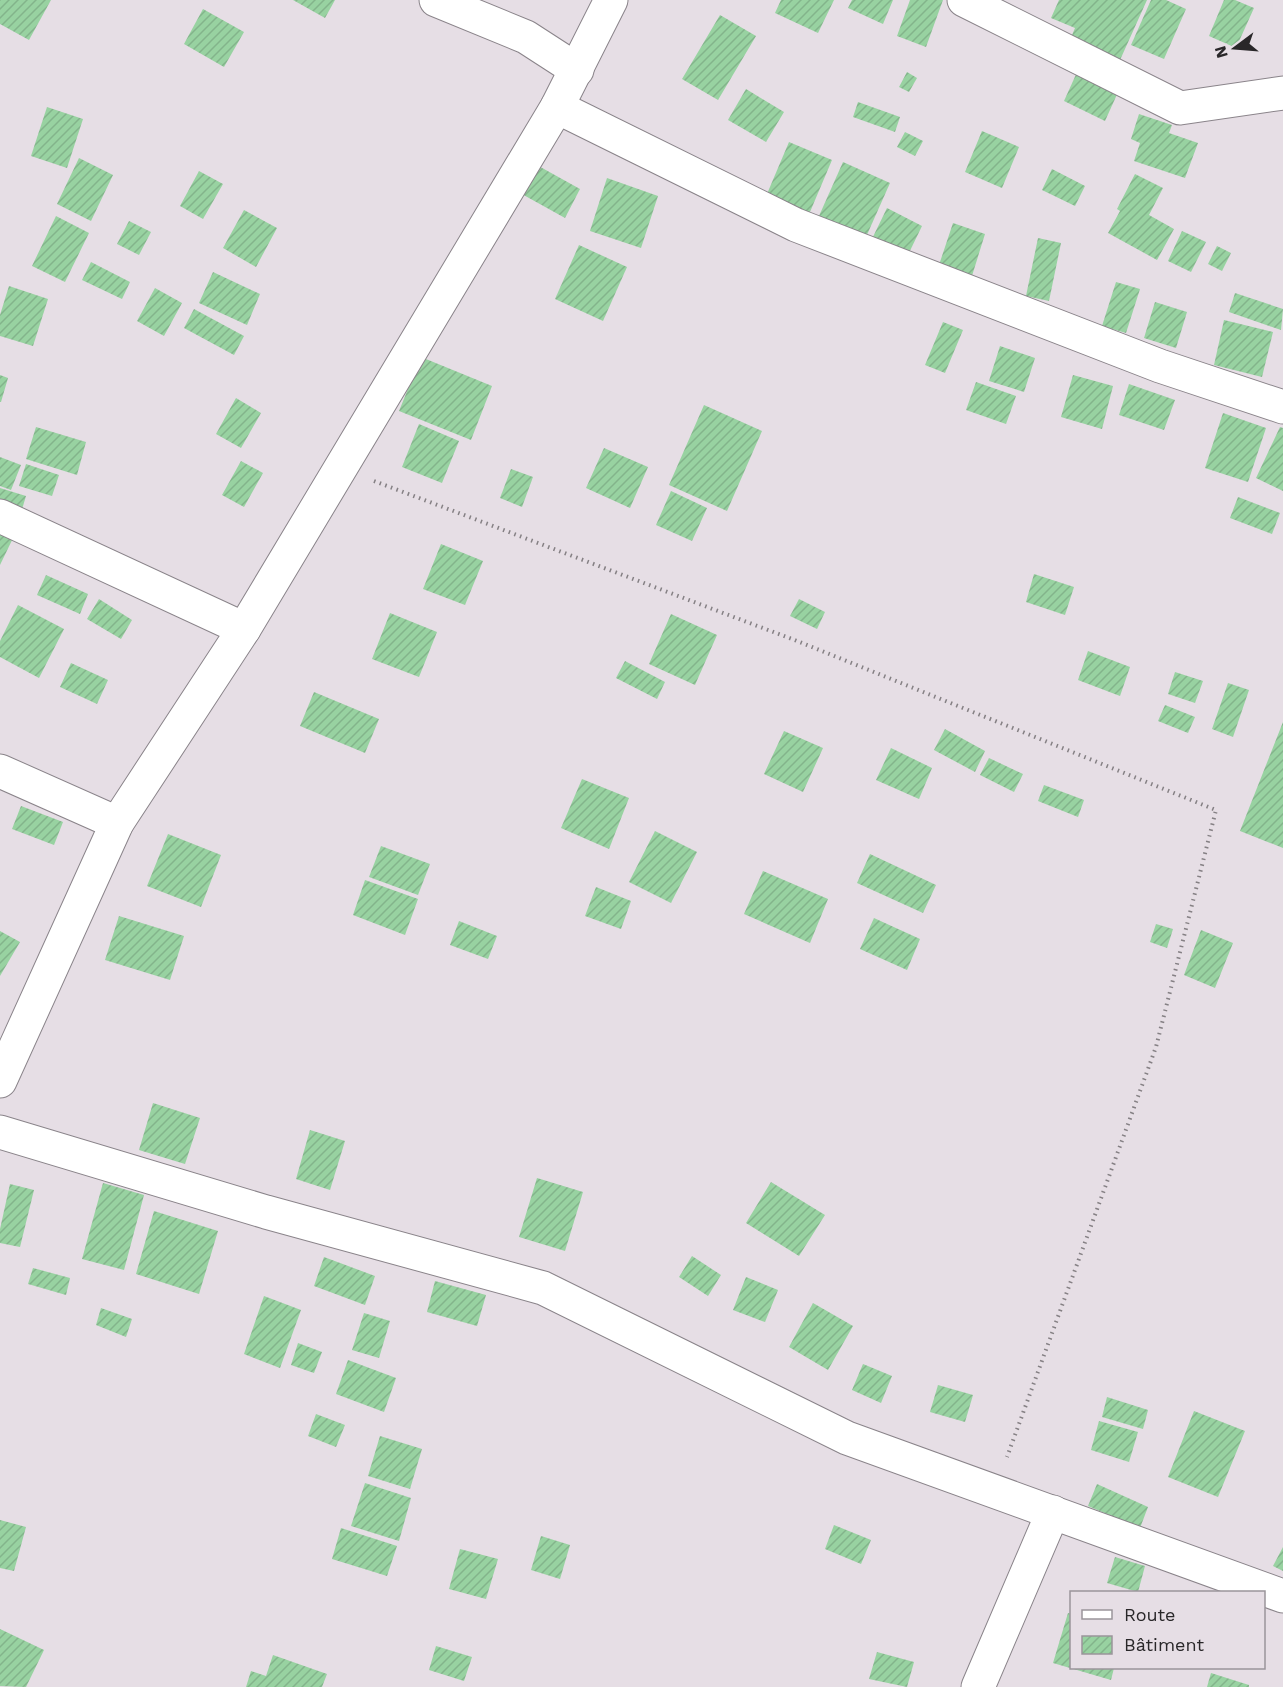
<svg xmlns="http://www.w3.org/2000/svg" width="1283" height="1687" font-family="'Work Sans',sans-serif">
  <defs>
    <pattern id="building-hatch" width="6" height="6" patternUnits="userSpaceOnUse" patternTransform="scale(1.5)"><rect width="6" height="6" fill="#98d2a1"/><path d="M-1 1l2-2M0 6l6-6M5 7l2-2" fill="none" stroke="#83b48b"/></pattern>
  </defs>
  <rect width="100%" height="100%" fill="#e6dee5"/>
  <!-- building -->
  <g fill="url(#building-hatch)">
    <path d="M0,0H51L29,40L0,24Z"/>
    <path d="M293,0H335L325,18Z"/>
    <path d="M781,0H834L818,33L775,13Z"/>
    <path d="M852,0H893L883,24L848,8Z"/>
    <path d="M910,0H943L926,47L897,36Z"/>
    <path d="M1059,0H1147L1116,69L1067,47L1075,28L1051,18Z"/>
    <path d="M1151,0H1166L1186,9L1164,59L1131,45Z"/>
    <path d="M1224,0H1235L1254,8L1236,48L1209,36Z"/>
    <path d="M203,9L244,32L224,67L184,44Z"/>
    <path d="M720,15L756,36L718,100L682,79Z"/>
    <path d="M1078,70L1119,90L1105,121L1064,101Z"/>
    <path d="M907,72L917,78L909,92L899,87Z"/>
    <path d="M746,89L784,112L766,142L728,120Z"/>
    <path d="M858,102L900,117L895,132L853,117Z"/>
    <path d="M47,107L83,119L67,168L31,156Z"/>
    <path d="M1139,114L1172,125L1169,133L1198,143L1185,178L1134,161L1140,143L1131,139Z"/>
    <path d="M982,131L1019,147L1002,188L965,172Z"/>
    <path d="M905,132L923,141L915,156L897,147Z"/>
    <path d="M789,142L832,160L807,219L764,201Z"/>
    <path d="M79,158L113,175L91,221L57,204Z"/>
    <path d="M843,162L890,183L862,246L815,225Z"/>
    <path d="M535,164L580,189L565,218L520,193Z"/>
    <path d="M1052,169L1085,186L1075,206L1042,190Z"/>
    <path d="M199,171L223,184L203,219L180,206Z"/>
    <path d="M1135,174L1163,188L1149,215L1174,229L1157,260L1108,233L1120,211L1117,209Z"/>
    <path d="M607,178L658,196L641,248L590,231Z"/>
    <path d="M887,208L922,226L905,261L870,243Z"/>
    <path d="M244,210L277,228L256,267L223,248Z"/>
    <path d="M56,216L89,233L65,282L32,266Z"/>
    <path d="M129,221L151,232L139,255L117,244Z"/>
    <path d="M953,223L985,234L971,279L938,268Z"/>
    <path d="M1182,231L1206,242L1191,272L1168,261Z"/>
    <path d="M1038,238L1061,243L1049,301L1026,296Z"/>
    <path d="M579,245L627,267L603,321L555,299Z"/>
    <path d="M1217,246L1231,253L1222,271L1208,264Z"/>
    <path d="M91,262L130,282L122,299L82,280Z"/>
    <path d="M213,272L260,294L247,325L199,303Z"/>
    <path d="M1116,282L1140,289L1126,333L1102,326Z"/>
    <path d="M9,286L48,299L33,346L0,336V315Z"/>
    <path d="M155,288L182,303L164,336L137,321Z"/>
    <path d="M1235,293L1283,309L1281,330L1229,312Z"/>
    <path d="M1155,302L1187,312L1176,348L1144,338Z"/>
    <path d="M194,309L244,336L234,355L184,328Z"/>
    <path d="M1224,320L1273,332L1262,377L1214,365Z"/>
    <path d="M943,322L963,330L945,373L925,365Z"/>
    <path d="M1000,346L1035,358L1024,392L989,381Z"/>
    <path d="M421,357L492,386L471,440L399,411Z"/>
    <path d="M0,375L8,378L1,402H0Z"/>
    <path d="M1073,375L1113,386L1102,429L1061,417Z"/>
    <path d="M976,382L1016,396L1006,424L966,410Z"/>
    <path d="M1129,384L1175,400L1164,430L1119,415Z"/>
    <path d="M236,398L261,413L241,448L216,434Z"/>
    <path d="M704,405L762,431L727,511L669,485Z"/>
    <path d="M1223,413L1266,428L1248,482L1205,468Z"/>
    <path d="M419,424L459,441L442,483L402,467Z"/>
    <path d="M36,427L86,442L77,475L26,459Z"/>
    <path d="M1280,427L1283,428V491L1256,478Z"/>
    <path d="M604,448L648,467L630,508L586,488Z"/>
    <path d="M0,457L21,465L11,490L0,486Z"/>
    <path d="M241,461L263,473L244,507L222,495Z"/>
    <path d="M26,464L59,475L52,496L19,486Z"/>
    <path d="M511,469L533,477L522,507L500,498Z"/>
    <path d="M0,488L26,496L20,516L0,510Z"/>
    <path d="M671,491L707,508L692,541L656,525Z"/>
    <path d="M1238,497L1280,513L1272,534L1230,518Z"/>
    <path d="M0,526L15,534L0,565Z"/>
    <path d="M441,544L483,561L465,605L423,589Z"/>
    <path d="M1034,574L1074,587L1065,615L1026,602Z"/>
    <path d="M46,575L88,594L80,614L37,595Z"/>
    <path d="M99,599L132,620L121,639L87,619Z"/>
    <path d="M799,599L825,612L817,629L790,616Z"/>
    <path d="M18,605L64,629L39,678L0,657V641Z"/>
    <path d="M390,613L437,632L419,677L372,659Z"/>
    <path d="M671,614L717,635L695,685L649,664Z"/>
    <path d="M1088,651L1130,667L1120,696L1078,680Z"/>
    <path d="M625,661L665,682L657,699L616,678Z"/>
    <path d="M71,663L108,680L97,704L60,687Z"/>
    <path d="M1175,672L1203,681L1195,703L1168,694Z"/>
    <path d="M1228,683L1249,690L1233,737L1212,729Z"/>
    <path d="M314,692L379,719L365,753L300,726Z"/>
    <path d="M1165,705L1195,717L1188,733L1158,721Z"/>
    <path d="M1283,722V848L1240,831Z"/>
    <path d="M945,729L985,751L975,772L934,750Z"/>
    <path d="M784,731L823,748L803,792L764,774Z"/>
    <path d="M891,748L932,768L919,799L876,780Z"/>
    <path d="M989,758L1023,774L1014,792L980,775Z"/>
    <path d="M582,779L629,798L609,849L561,828Z"/>
    <path d="M1044,785L1084,800L1078,817L1038,801Z"/>
    <path d="M21,806L63,822L54,845L12,829Z"/>
    <path d="M655,831L697,852L671,903L629,882Z"/>
    <path d="M168,834L221,855L201,907L147,886Z"/>
    <path d="M381,846L430,864L418,895L369,877Z"/>
    <path d="M870,854L936,885L923,913L857,883Z"/>
    <path d="M763,871L828,899L810,943L744,914Z"/>
    <path d="M365,880L418,899L405,935L353,915Z"/>
    <path d="M596,887L631,901L621,929L585,916Z"/>
    <path d="M119,916L184,936L170,980L105,960Z"/>
    <path d="M874,918L920,939L907,970L860,949Z"/>
    <path d="M459,921L497,936L488,959L450,945Z"/>
    <path d="M1156,924L1173,929L1167,948L1150,942Z"/>
    <path d="M1201,930L1233,943L1215,988L1184,975Z"/>
    <path d="M0,931L20,942L0,976Z"/>
    <path d="M153,1103L200,1118L185,1164L139,1150Z"/>
    <path d="M310,1130L345,1141L330,1190L296,1179Z"/>
    <path d="M537,1178L583,1192L565,1251L519,1237Z"/>
    <path d="M771,1182L825,1215L799,1256L746,1223Z"/>
    <path d="M103,1183L144,1195L124,1270L82,1259Z"/>
    <path d="M10,1184L34,1190L20,1247L0,1243V1229Z"/>
    <path d="M154,1211L218,1231L199,1294L136,1274Z"/>
    <path d="M692,1256L721,1275L708,1296L679,1277Z"/>
    <path d="M324,1257L375,1276L365,1305L314,1286Z"/>
    <path d="M33,1268L70,1278L66,1295L28,1284Z"/>
    <path d="M746,1277L778,1290L765,1322L733,1310Z"/>
    <path d="M435,1281L486,1295L477,1326L427,1312Z"/>
    <path d="M264,1296L301,1310L280,1368L244,1354Z"/>
    <path d="M813,1303L853,1326L828,1370L789,1347Z"/>
    <path d="M101,1308L132,1319L126,1337L96,1325Z"/>
    <path d="M364,1313L390,1321L379,1358L352,1350Z"/>
    <path d="M298,1343L322,1352L314,1373L291,1365Z"/>
    <path d="M348,1360L396,1378L384,1412L336,1394Z"/>
    <path d="M863,1364L892,1376L881,1403L852,1390Z"/>
    <path d="M938,1385L973,1395L965,1422L930,1412Z"/>
    <path d="M1107,1397L1148,1410L1143,1429L1102,1417Z"/>
    <path d="M1194,1411L1245,1431L1218,1497L1168,1477Z"/>
    <path d="M316,1414L345,1425L336,1447L308,1436Z"/>
    <path d="M1099,1421L1138,1432L1129,1462L1091,1450Z"/>
    <path d="M380,1436L422,1449L410,1489L368,1476Z"/>
    <path d="M365,1483L411,1498L399,1541L351,1526Z"/>
    <path d="M1097,1484L1148,1507L1140,1528L1088,1506Z"/>
    <path d="M0,1520L26,1527L14,1571L0,1568Z"/>
    <path d="M834,1525L871,1540L861,1564L825,1549Z"/>
    <path d="M341,1528L397,1546L387,1576L332,1559Z"/>
    <path d="M541,1536L570,1545L560,1579L531,1570Z"/>
    <path d="M1283,1547V1571L1273,1566Z"/>
    <path d="M460,1549L498,1559L486,1599L449,1589Z"/>
    <path d="M1115,1557L1145,1566L1138,1592L1107,1583Z"/>
    <path d="M1068,1613L1072,1614V1668H1114L1111,1680L1053,1663Z"/>
    <path d="M0,1629L44,1650L26,1687L0,1686Z"/>
    <path d="M436,1646L472,1657L464,1681L429,1670Z"/>
    <path d="M877,1652L914,1662L907,1687L869,1679Z"/>
    <path d="M273,1655L327,1674L322,1687H246L251,1671L266,1676Z"/>
    <path d="M1211,1673L1249,1685V1687H1207Z"/>
  </g>
  <g fill="none" stroke-linecap="round" stroke-linejoin="round">
    <!-- minor casing -->
    <g stroke="#8a848a" stroke-width="35">
      <g id="minor">
        <path d="M436,0L526,37L577,70"/>
        <path d="M964,0L1180,108L1283,93"/>
        <path d="M557,107L796,225L1160,366L1283,407"/>
        <path d="M0,516L244,629"/>
        <path d="M0,771L117,823"/>
        <path d="M0,1081L117,823L244,629L557,107L611,0"/>
        <path d="M0,1132L266,1212L543,1288L847,1438L1283,1596"/>
        <path d="M978,1687L1053,1512"/>
      </g>
    </g>
    <!-- path -->
    <path stroke="#858084" stroke-width="4" stroke-dasharray="1.5 4.5" stroke-linecap="butt" d="M374,481L792,639L1216,810L1156,1047L1007,1457"/>
    <!-- minor -->
    <use href="#minor" stroke="#fff" stroke-width="33"/>
  </g>
  <!-- legend -->
  <rect x="1070" y="1591" width="195" height="78" fill="#e6dee5" stroke="#9a959a" stroke-width="1.5"/>
  <rect x="1082" y="1610" width="30" height="9" fill="#ffffff" stroke="#9a959a" stroke-width="1.5"/>
  <text x="1124" y="1621" font-size="18" fill="#292729">Route</text>
  <rect x="1082" y="1636" width="30" height="18" fill="url(#building-hatch)" stroke="#9a959a" stroke-width="1.5"/>
  <text x="1124" y="1651" font-size="18" fill="#292729">Bâtiment</text>
  <!-- north arrow -->
  <g transform="translate(1235 48) rotate(254)" stroke="#e6dee5" stroke-width="4.5" paint-order="stroke">
  <path d="M0-4.5L10 22L0 15L-10 22Z" fill="#292729"/>
  <text y="-9" font-size="16" font-weight="bold" text-anchor="middle" fill="#292729">N</text>
  </g>
</svg>
